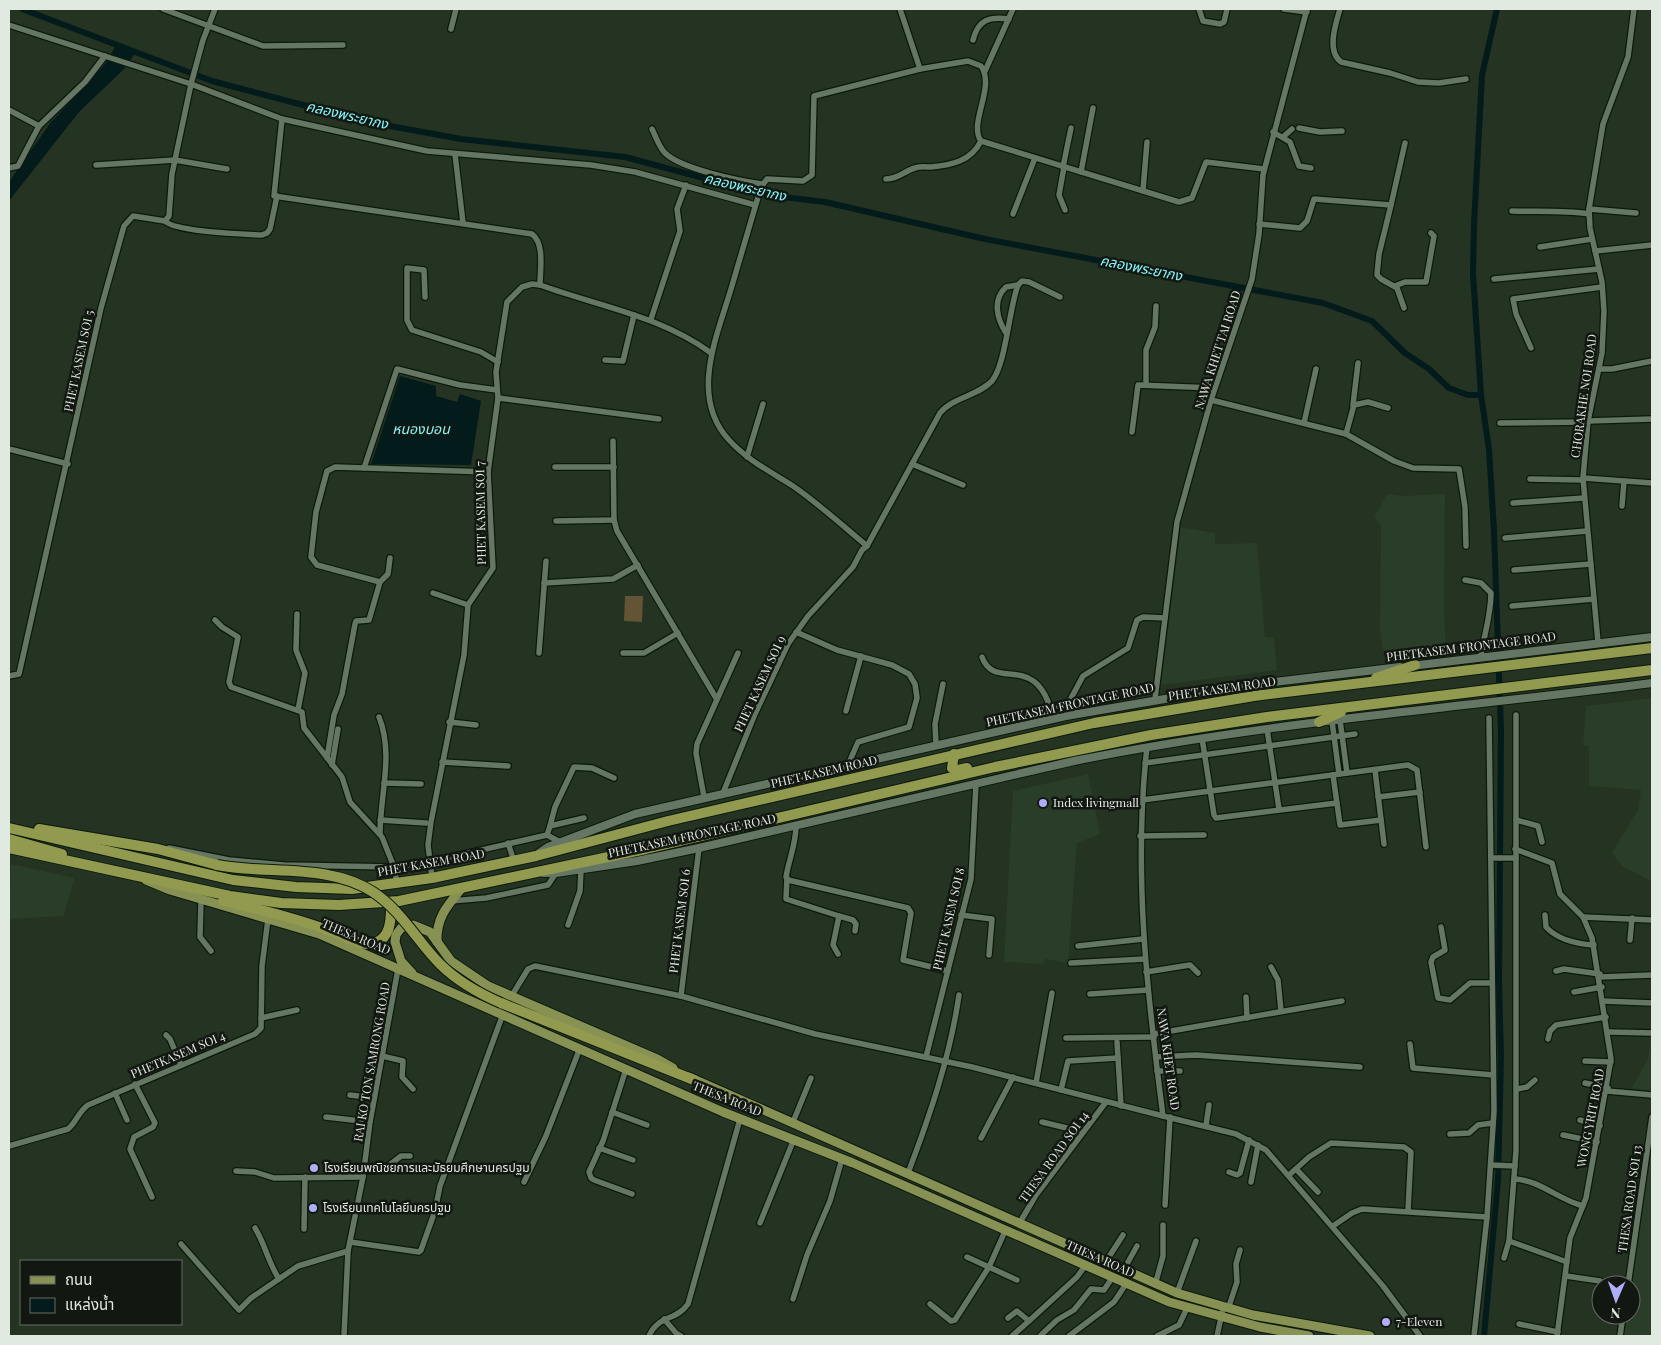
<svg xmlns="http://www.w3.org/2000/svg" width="1661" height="1345" font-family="'Playfair Display','Noto Sans Thai',serif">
  <rect width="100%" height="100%" fill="#243322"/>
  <!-- built -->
  <g fill="#2a3d28">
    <path d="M1388,494L1403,496L1445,494L1444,611L1446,649L1384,655L1380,630L1381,526L1374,517Z"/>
    <path d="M1181,527L1215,533V544L1257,543L1265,637H1274L1277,670L1161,685Z"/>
    <path d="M1652,698V882L1622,866L1612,853L1638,810L1641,790L1589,786V746L1583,745L1586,706Z"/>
    <path d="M1088,774L1100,834L1077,843L1068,963L1045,959L1043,964L1004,962L1013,791Z"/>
    <path d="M11,864L74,878L64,916L9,919Z"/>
    <path d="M1651,1036L1652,1091L1632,1088L1648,1059Z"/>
    <path d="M1652,1136V1336H1624L1627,1315H1631V1288Z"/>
  </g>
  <!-- green -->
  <path fill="#635435" d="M625,596H643L642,622L624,621Z"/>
  <!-- water -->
  <g fill="#041b1c">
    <path d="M116,45L136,52L123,70L79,112L9,201V182L51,122L106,63Z"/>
    <path d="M400,376L436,386V396L457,402L460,394L481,401L471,465L371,464Z"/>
  </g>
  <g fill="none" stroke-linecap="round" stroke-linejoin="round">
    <!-- canal -->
    <g stroke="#041b1c" stroke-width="6">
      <path d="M22,9L212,81L368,122L461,139L625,157L767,195L825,202L985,239L1323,303L1372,321L1405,353L1429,369L1449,388L1468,395H1481"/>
      <path d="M1484,1336L1498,1180L1501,1057L1499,982L1501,731L1494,531L1489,449L1481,395L1473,274L1474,224L1482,75L1497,9"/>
    </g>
    <!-- minor casing -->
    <g stroke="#0d1a0b" stroke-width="8">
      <g id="minor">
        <path d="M163,9L263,46L343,45"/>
        <path d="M900,9L920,69"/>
        <path d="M1199,9L1203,21L1220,24L1224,22L1227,9"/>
        <path d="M1284,9L1307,12"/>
        <path d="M1340,9C1336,23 1326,51 1341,62L1390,73L1418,82L1439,83L1466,79"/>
        <path d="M9,25L191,84L282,119L274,196L532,234C545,244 540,270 540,285"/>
        <path d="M451,29L456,9"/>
        <path d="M973,40C978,20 989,16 1009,19"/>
        <path d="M985,71L1013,9"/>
        <path d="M9,110L39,126L18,166L9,168"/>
        <path d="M282,119L427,151L591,165L635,172L755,205"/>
        <path d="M39,126L85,82L105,56"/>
        <path d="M1299,128L1320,132L1342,131"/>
        <path d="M652,129C656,137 659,147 665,153C681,169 740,181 762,184"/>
        <path d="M1273,132L1290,142L1299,166L1311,168"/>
        <path d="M1283,137L1292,129"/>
        <path d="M455,154L463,223"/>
        <path d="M96,165L175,160L227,169"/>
        <path d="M1063,167L1071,128"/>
        <path d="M1064,167L1059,195L1065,210"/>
        <path d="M1081,172L1093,108"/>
        <path d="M886,179C899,179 904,171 915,168C920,166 926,167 931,167C952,165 971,161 981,141"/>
        <path d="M1143,190L1147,142"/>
        <path d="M1391,205L1379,254L1377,275L1381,279L1397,288L1404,308"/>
        <path d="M1589,209L1636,213"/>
        <path d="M1512,211C1538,212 1563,210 1589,214"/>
        <path d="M1013,214L1035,158"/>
        <path d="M165,221C175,232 244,234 262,235L267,233L270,229L277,196"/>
        <path d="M1259,224L1300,228L1307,221L1314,199L1391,205L1405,143"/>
        <path d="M1540,247L1592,239"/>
        <path d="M1595,251L1652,245"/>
        <path d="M1494,279L1599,269"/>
        <path d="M1395,286L1405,282H1426L1434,236L1431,233"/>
        <path d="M425,297L424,270L407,268V320L412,330L481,352L498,362"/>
        <path d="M651,319L680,231L677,209L686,185"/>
        <path d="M1006,333C997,319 992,300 1006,287L1018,285"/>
        <path d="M1531,348L1516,314L1513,299L1602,287"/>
        <path d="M605,360L623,361L634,315"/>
        <path d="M1599,369H1612L1652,361"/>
        <path d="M1146,384V350L1155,327L1156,306"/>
        <path d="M498,398L659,419"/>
        <path d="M1211,400L1346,434L1394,461L1413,468L1459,469L1465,507L1466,546"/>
        <path d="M1353,405L1358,363"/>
        <path d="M1588,421L1652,419"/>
        <path d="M1304,423L1316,369"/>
        <path d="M1500,423L1588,422"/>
        <path d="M1132,432L1138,385L1214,388"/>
        <path d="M1346,434L1354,405L1368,402L1388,408"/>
        <path d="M613,441L614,520L617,531L716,698"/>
        <path d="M9,449L68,464"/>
        <path d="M747,457L763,404"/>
        <path d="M912,464L963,485"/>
        <path d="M555,467H614"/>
        <path d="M364,468L397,369L460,385L497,390"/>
        <path d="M1583,478L1652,483"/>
        <path d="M1530,479L1583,480"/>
        <path d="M1513,503L1584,498"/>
        <path d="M1622,506L1624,481"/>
        <path d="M556,521L614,520"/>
        <path d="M1505,538L1587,531"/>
        <path d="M867,546C843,526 819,504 793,486C771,472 747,460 729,440C689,397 717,336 731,289C741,255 751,221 761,187L767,179L803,181L812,175L814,96L920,69L968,61L981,66C996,87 968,123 981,141L1179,202L1192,198L1206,162L1264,169"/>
        <path d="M1514,570L1591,564"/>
        <path d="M1465,580L1481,583L1491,593C1491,615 1484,635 1481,656"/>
        <path d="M380,582L317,565L311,557L316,512L327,471L335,467L488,472"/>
        <path d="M544,583L613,579L638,565"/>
        <path d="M433,593L468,605"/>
        <path d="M1512,606L1594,599"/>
        <path d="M297,614L296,650L305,673L298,710"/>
        <path d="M215,620L222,627L238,637L229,682L231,687L302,712L304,728L342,777L350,802L382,837L394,867L397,883"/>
        <path d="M796,632L837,650L892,665L909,674L915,684L917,698L909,727L858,742L848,765"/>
        <path d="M1598,642L1583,478L1588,421L1602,353L1604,311L1602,282L1590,228L1589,209L1603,124L1628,57L1634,9"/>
        <path d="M539,653L546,561"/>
        <path d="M623,653H644L678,633"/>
        <path d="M982,657C995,693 1037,648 1053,718"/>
        <path d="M9,676L19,674L101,308L124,226L133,216L165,221L169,216L172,174L191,84L203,40L215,9"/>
        <path d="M1155,699L1177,522L1211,400L1252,279L1259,234L1263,175L1307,9"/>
        <path d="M1051,708L1069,702L1083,676L1128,648L1137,620L1143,617L1165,618"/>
        <path d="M846,711L861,656"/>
        <path d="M379,717C394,754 380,795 380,834"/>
        <path d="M1340,720L1347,773"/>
        <path d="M1332,721L1339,774"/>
        <path d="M449,722L476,725"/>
        <path d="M1267,729L1279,809"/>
        <path d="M1202,738L1214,815L1216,818L1337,803"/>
        <path d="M936,745L935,724L943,684"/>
        <path d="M1147,747C1133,871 1147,993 1163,1116L1236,1134L1266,1150L1383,1286L1420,1336"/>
        <path d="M327,758L334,715L342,694L355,624L356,621L369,620L380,582L388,574L390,558"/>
        <path d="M442,762L508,766"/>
        <path d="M1145,763L1355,734"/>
        <path d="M332,765L338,729"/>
        <path d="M1375,770L1384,844"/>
        <path d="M1333,775L1340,825L1381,820"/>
        <path d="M384,783L421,784"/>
        <path d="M723,793L755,714L788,644L808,616L853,567L862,550L867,546L940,413C953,397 978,396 992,381C1006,364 1009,308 1018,285L1022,281L1029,282L1060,297"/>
        <path d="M704,797L696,753L697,744L738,653"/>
        <path d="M1378,797L1420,792"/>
        <path d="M1142,800L1408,765L1417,770L1426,847"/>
        <path d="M380,820L426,823"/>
        <path d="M1516,820L1538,826L1542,842"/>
        <path d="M550,826L555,807L574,767L592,768L614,778"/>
        <path d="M796,826C796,844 789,859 786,877L788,880L908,908L911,913L903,960L948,971"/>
        <path d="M547,835L560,842"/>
        <path d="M1140,836L1204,835"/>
        <path d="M508,843L514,861"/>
        <path d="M169,848L229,860L284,865L394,867L429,862L547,835L550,826L584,818"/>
        <path d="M1515,849L1552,863L1560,894L1583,917L1592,938L1611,1059L1586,1198L1570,1238L1557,1336"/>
        <path d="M1491,858H1516"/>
        <path d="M432,878L428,845L431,822L464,655L468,605L493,568L488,472L498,398L496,372L507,302L522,287L532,284L540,285C598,306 661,316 711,353"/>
        <path d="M787,878L786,899L839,916L833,945L838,954"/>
        <path d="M201,900L200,937L211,951"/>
        <path d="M451,901L486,898L548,885L556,873"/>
        <path d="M961,915L992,919L989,955"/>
        <path d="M1545,915L1546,927C1558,940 1577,944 1594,945"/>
        <path d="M839,916L853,920L856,924L855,931"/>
        <path d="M1583,917L1652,920"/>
        <path d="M568,925L580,891L581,869"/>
        <path d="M1441,927L1445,950L1433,957L1431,962L1438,998L1450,1000L1470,983H1491"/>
        <path d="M1630,940L1632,918"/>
        <path d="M1078,946L1143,939"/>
        <path d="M1071,963L1145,959"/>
        <path d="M1271,967L1278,980L1281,1011"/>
        <path d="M1556,971L1564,969L1600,974"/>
        <path d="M1146,972L1190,965L1198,973"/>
        <path d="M1600,977L1652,975"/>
        <path d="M1574,992L1602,987"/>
        <path d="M1090,994L1148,990"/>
        <path d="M681,996L699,848"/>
        <path d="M511,997L528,969L535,966L681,996L815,1034L972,1067L1163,1116"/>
        <path d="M1246,997L1247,1018"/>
        <path d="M1603,1001L1652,1003"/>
        <path d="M261,1018L297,1010"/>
        <path d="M1609,1032L1652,1033"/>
        <path d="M1154,1034L1342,1001"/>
        <path d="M166,1035L170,1039L181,1065"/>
        <path d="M1066,1038L1154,1037"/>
        <path d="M1548,1039L1550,1031L1556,1025L1606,1017"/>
        <path d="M1117,1042L1121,1106"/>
        <path d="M1410,1044L1413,1068L1493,1075"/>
        <path d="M382,1056L403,1061L402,1077L413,1089"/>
        <path d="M926,1057L971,879L976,784"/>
        <path d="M1156,1057L1196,1055L1360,1067"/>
        <path d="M1585,1061L1611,1062"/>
        <path d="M626,1069L603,1141L589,1172L591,1178L594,1180L632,1194"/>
        <path d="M1157,1071H1180"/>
        <path d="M1036,1083L1052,993"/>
        <path d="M1585,1083L1608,1088"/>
        <path d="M135,1084L155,1123L153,1127L134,1137L130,1149L152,1197"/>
        <path d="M1517,1089L1527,1087L1535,1080"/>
        <path d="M1061,1090L1068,1061L1118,1058"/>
        <path d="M1607,1091L1652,1095"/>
        <path d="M115,1093L127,1120"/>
        <path d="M350,1095L374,1098"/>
        <path d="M612,1112L647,1125"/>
        <path d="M326,1117L370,1122"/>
        <path d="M1580,1120L1600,1126"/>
        <path d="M793,1122L811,1078"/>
        <path d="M1042,1122L1083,1132"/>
        <path d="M1206,1125L1209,1105"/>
        <path d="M1450,1134L1469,1133L1478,1125L1493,1123"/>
        <path d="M1563,1135L1597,1142"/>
        <path d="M981,1138L1013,1077"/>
        <path d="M9,1146L68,1129C76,1123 78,1112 88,1105L255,1034L261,1028L262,966L268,919"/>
        <path d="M599,1148L633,1160"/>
        <path d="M1491,1165L1515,1166"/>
        <path d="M1296,1169L1318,1192"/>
        <path d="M236,1171L255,1172L274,1178L363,1177"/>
        <path d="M364,1171L383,1170L401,1156H410"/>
        <path d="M1229,1172L1237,1175L1240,1173L1249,1140"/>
        <path d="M908,1173C930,1115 950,1057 959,995"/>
        <path d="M1289,1175L1309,1157L1331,1143L1404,1147L1411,1152L1408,1211"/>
        <path d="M1514,1179C1540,1180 1557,1199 1583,1206"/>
        <path d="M524,1182L546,1136L580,1048"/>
        <path d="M1251,1182L1258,1145"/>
        <path d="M1165,1205L1170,1117"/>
        <path d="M760,1223L794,1139"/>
        <path d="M1019,1224L1036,1195L1106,1102"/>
        <path d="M1333,1226L1352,1213L1362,1209L1487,1217"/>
        <path d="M255,1228C265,1244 268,1262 279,1279"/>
        <path d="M304,1229L305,1177"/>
        <path d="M1509,1241L1567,1262"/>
        <path d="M350,1242L419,1252L421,1250L435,1211L440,1186L503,1014"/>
        <path d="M181,1244L239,1310L251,1298L298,1266L348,1251"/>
        <path d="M967,1257L1017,1280"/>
        <path d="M1504,1258L1509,1241L1516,1151V715"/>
        <path d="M1105,1263L1123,1235"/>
        <path d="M1123,1271L1137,1246"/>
        <path d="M1566,1276L1600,1281"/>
        <path d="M1155,1285L1163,1256V1225"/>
        <path d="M1628,1285L1652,1117"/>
        <path d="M1177,1293L1196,1241"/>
        <path d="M793,1299L807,1255L830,1201L842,1159"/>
        <path d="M930,1304L951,1321L955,1320L989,1267L1006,1229"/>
        <path d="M1228,1309L1237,1282L1236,1264L1240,1250"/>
        <path d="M1008,1318L1017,1311L1029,1321L1077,1277L1085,1266"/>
        <path d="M664,1319L676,1333L681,1336"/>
        <path d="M1519,1324L1558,1332"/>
        <path d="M344,1336L348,1251L363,1177L370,1122L398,969"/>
        <path d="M649,1336C658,1315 676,1321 688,1304L740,1119"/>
        <path d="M1012,1336L1029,1321"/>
        <path d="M1040,1336L1057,1320L1074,1310L1091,1289L1104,1290L1112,1278"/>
        <path d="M1069,1336L1114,1302L1126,1284"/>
        <path d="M1157,1336L1179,1325L1187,1308"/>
        <path d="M1217,1336L1223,1308"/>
        <path d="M1474,1336L1487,1217L1494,1111L1489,718"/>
        <path d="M1620,1336L1623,1315"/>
      </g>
    </g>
    <!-- secondary casing -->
    <g stroke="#0d1a0b" stroke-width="10">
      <g id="secondary">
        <path d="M1411,666L1652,637"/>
        <path d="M539,853L548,847L635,814L1066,716L1240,686L1400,667"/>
        <path d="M544,873H556L637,861L699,848L1074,761C1265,722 1459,708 1652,683"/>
      </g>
    </g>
    <!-- primary casing -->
    <g stroke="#0d1a0b" stroke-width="11">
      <g id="primary">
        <path d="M146,880L170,890L319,934L723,1112L853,1163L1169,1302L1260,1327L1309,1336"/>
        <path d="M437,942C436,917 448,905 462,888"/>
        <path d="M412,973L401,961L395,942L396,935L401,928L413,925L430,932L451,961L488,986L657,1059L673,1068"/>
        <path d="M689,1077L1177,1293L1253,1315L1370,1336"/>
      </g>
    </g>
    <!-- trunk casing -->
    <g stroke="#0d1a0b" stroke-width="12">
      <g id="trunk">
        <path d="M1376,678L1415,665"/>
        <path d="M1319,722L1341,712"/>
        <path d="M954,754L952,768L958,770L967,768"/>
        <path d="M9,828L233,880L296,887L352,889L432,878L536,856L668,821L1094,723L1254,696L1652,648"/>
        <path d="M39,829L158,849L217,865"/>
        <path d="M9,839L62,854"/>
        <path d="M9,848L230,896L281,903L339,905L399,901L646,849L995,767L1151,735L1267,717L1652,670"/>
        <path d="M223,901C262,910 300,919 338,934C349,938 363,947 375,943C390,938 391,921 391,907"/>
        <path d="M501,1003L694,1080"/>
      </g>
    </g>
    <!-- minor -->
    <use href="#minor" stroke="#667664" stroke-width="5.5"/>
    <!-- secondary -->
    <use href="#secondary" stroke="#667664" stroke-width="8"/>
    <!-- primary -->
    <use href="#primary" stroke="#869153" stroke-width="9"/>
    <!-- trunk -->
    <use href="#trunk" stroke="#919a4e" stroke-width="10"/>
    <!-- trunk-bridge casing -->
    <g stroke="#0d1a0b" stroke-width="12" stroke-linecap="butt">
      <path id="trunk-bridge" d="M217,865C268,875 328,863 373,892C402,911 417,941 440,964C458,982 478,993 501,1003"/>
    </g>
    <!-- trunk-bridge -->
    <use href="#trunk-bridge" stroke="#919a4e" stroke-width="10"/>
  </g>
  <!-- markers -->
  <g fill="#b0aefa" stroke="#121811" stroke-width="2">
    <circle cx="1043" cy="803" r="5"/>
    <circle cx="314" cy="1168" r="5"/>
    <circle cx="313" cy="1208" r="5"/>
    <circle cx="1386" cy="1322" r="5"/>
  </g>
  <g text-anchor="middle" stroke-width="5" stroke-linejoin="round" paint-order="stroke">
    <!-- street labels -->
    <g font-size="12" fill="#e1eae0" stroke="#121811">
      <text transform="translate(1218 350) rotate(-72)" y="4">NAWA KHET TAI ROAD</text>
      <text transform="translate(79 361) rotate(-78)" y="4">PHET KASEM SOI 5</text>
      <text transform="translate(1584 396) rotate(-82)" y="4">CHORAKHE NOI ROAD</text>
      <text transform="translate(481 513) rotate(-91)" y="4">PHET KASEM SOI 7</text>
      <text transform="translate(1471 647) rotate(-7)" y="4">PHETKASEM FRONTAGE ROAD</text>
      <text transform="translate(760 684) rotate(-65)" y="4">PHET KASEM SOI 9</text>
      <text transform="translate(1222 689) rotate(-8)" y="4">PHET KASEM ROAD</text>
      <text transform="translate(1070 705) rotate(-12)" y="4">PHETKASEM FRONTAGE ROAD</text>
      <text transform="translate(824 772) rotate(-13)" y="4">PHET KASEM ROAD</text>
      <text transform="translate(692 836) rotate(-12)" y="4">PHETKASEM FRONTAGE ROAD</text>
      <text transform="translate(431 863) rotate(-10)" y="4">PHET KASEM ROAD</text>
      <text transform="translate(949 919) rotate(-77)" y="4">PHET KASEM SOI 8</text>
      <text transform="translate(680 921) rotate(-83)" y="4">PHET KASEM SOI 6</text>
      <text transform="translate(356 937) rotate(23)" y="4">THESA ROAD</text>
      <text transform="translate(178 1055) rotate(-23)" y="4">PHETKASEM SOI 4</text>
      <text transform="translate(1168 1059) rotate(82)" y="4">NAWA KHET ROAD</text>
      <text transform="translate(372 1062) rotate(-80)" y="4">RAI KO TON SAMRONG ROAD</text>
      <text transform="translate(727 1099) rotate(22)" y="4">THESA ROAD</text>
      <text transform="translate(1591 1118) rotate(-79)" y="4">WONG YRIT ROAD</text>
      <text transform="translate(1054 1157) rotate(-54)" y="4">THESA ROAD SOI 14</text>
      <text transform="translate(1630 1199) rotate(-82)" y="4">THESA ROAD SOI 13</text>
      <text transform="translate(1100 1259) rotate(24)" y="4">THESA ROAD</text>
    </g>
    <!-- poi labels -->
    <g font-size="12" fill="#e1eae0" stroke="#121811" text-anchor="start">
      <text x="1053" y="807">Index livingmall</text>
      <text x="324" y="1172">โรงเรียนพณิชยการและมัธยมศึกษานครปฐม</text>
      <text x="323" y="1212">โรงเรียนเทคโนโลยีนครปฐม</text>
      <text x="1396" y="1326">7-Eleven</text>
    </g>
    <!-- water labels -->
    <g font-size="14" font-style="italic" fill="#85f7fb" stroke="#121811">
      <text transform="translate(347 115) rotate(13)" y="5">คลองพระยากง</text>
      <text transform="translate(745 187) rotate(13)" y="5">คลองพระยากง</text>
      <text transform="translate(1141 268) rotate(11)" y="5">คลองพระยากง</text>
      <text x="421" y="434">หนองบอน</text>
    </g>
  </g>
  <!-- border -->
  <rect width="1661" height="1345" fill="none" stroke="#e1eae0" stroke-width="20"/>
  <!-- legend -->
  <rect x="20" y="1260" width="162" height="65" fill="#121811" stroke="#656c64"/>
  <rect x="30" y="1276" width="25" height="8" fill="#869153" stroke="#656c64"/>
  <text x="65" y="1285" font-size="15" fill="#e1eae0">ถนน</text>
  <rect x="30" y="1298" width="25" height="15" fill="#041b1c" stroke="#656c64"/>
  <text x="65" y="1310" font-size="15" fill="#e1eae0">แหล่งน้ำ</text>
  <!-- north arrow -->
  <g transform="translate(1616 1300) rotate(182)"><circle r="24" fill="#121811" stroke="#656c64"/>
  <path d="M0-4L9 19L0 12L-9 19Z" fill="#b0aefa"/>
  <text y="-8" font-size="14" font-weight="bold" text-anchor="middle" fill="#e1eae0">N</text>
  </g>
</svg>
